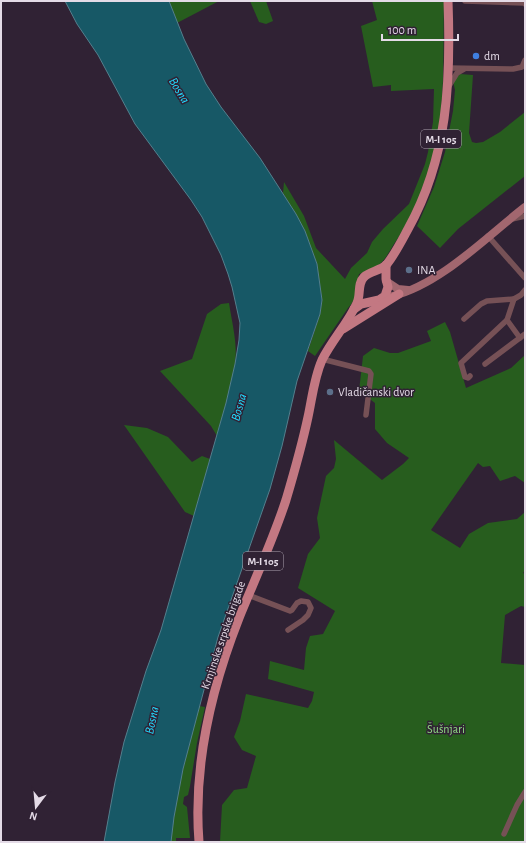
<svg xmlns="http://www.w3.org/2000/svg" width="526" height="843" font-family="'Alegreya Sans',sans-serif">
  <rect width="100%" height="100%" fill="#302234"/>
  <!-- green -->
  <g fill="#275d1e">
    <path d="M169,1H219L177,23Z"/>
    <path d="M250,1H266L273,21L266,24L259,22Z"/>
    <path d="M372,1H444C443,43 445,86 439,128C433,167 418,208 396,241C391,248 387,257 381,263C375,269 367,271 359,274C355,289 360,295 348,308L315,356L308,351L320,314L322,300L317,264L305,231L283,193L284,182L304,216L316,248L345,279L351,268L367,253L372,242L383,229L409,204L425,164L428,152L433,122L434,89L391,91V85L373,87L361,26L377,20Z"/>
    <path d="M460,74L473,75L469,133L472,142L476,143L483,142L500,132L525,112V176L458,229L440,248L417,226L434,187L445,152L453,111L455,90L453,81Z"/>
    <path d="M229,303C232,323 238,345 235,364C232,388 223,413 217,436L211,426L160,371L192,359L207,314L221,304Z"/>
    <path d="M445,322L450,332L466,388L511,368L525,355V483L515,476L500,481L490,466L483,467L478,463L431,530L460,548L469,534L488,523L517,519L525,512V570L523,573L525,574V607L521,606L505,615L501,663L525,665V842H220L222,805L234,790L247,788L256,756L242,750L234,737L240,721L246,694L308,708L312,701L314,692L268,679L270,661L304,670L306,648L310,636L323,634L335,611L298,588L308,554L320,538L317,518L326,476L334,468L336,459L334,440L382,480L403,464L409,458L387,443L375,429V403L359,391L363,356L374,348L390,353H398L431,341L427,331Z"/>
    <path d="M124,425L147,428L168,437L192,462L202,456L210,459L194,516L185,512Z"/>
    <path d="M199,706L205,707L197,743L190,786L188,795L184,797L183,804L187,807L190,838H176V842H171C174,796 188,750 199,706Z"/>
  </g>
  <!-- water -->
  <path fill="#175866" stroke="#547f8d" d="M65,1H169L184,39L206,84L221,107L260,158L296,214L305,231L317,264L322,300L320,314L297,381L282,446L270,489L218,637L183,769L174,817L171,842H104L115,782L124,742L146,671L161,630L226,403L235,364L239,340L240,323L232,287L228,274L221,255L202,217L191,200L135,124L98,55L77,24Z"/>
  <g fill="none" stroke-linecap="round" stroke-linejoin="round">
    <!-- street -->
    <g stroke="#765156" stroke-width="5.5">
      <path d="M465,1L524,3L525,4"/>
      <path d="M449,68L513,69L522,67L525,60"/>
      <path d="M449,86L457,73L464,69"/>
      <path d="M512,219L525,216"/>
      <path d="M488,236L525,278"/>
      <path d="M464,319L481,304L487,301L514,299"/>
      <path d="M520,338L507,320L514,299L521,295L525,290"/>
      <path d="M322,359L369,371L371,374L366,415"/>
      <path d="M485,364L525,334"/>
      <path d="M470,376L468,378L465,377L461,363L507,320"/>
      <path d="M248,595L290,611L292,610L297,603L301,601L308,602L311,608L308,615L303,620L288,630"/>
      <path d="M504,834L517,805L525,792"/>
    </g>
    <!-- secondary -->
    <g stroke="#a2676f" stroke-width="8">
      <path d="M386,281L398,289L408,290"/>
      <path d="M393,296C441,284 486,237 525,207"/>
    </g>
    <!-- primary -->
    <g stroke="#c37882" stroke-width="9">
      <path d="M354,309L361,304L379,300L385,296L388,287L386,279V265"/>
      <path d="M343,329L399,294"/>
      <path d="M199,842C193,765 211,689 239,618C255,579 273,540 286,500C294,473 302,445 308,417C312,399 314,378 322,360C332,340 348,323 357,303C361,295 357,284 364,277C370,271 381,271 387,264C395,254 402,240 408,229C448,157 451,81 448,1"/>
    </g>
  </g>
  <!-- markers -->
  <circle fill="#3f7fe0" stroke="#302234" stroke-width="1.5" cx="476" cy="56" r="4"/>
  <g fill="#5c6f8a" stroke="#302234" stroke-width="1.5">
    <circle cx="409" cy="270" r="4"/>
    <circle cx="330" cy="392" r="4"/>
  </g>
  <g text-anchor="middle" stroke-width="3" stroke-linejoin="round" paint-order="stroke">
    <!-- shield labels -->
    <g fill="#302234" stroke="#aea4b1" stroke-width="1">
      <rect x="421" y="130" width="40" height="18" rx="3"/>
      <rect x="243" y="552" width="40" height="18" rx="3"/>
    </g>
    <g font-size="11" font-weight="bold" fill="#e4dbe7">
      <text x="441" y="143">M-I 105</text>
      <text x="263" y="565">M-I 105</text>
    </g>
    <!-- poi labels -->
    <g font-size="12" fill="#e4dbe7" stroke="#302234" text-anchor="start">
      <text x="484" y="60">dm</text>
      <text x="417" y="274">INA</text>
      <text x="338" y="396">Vladičanski dvor</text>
    </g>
    <!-- street labels -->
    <g font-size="12" fill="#e4dbe7" stroke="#302234">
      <text transform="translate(223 635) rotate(-71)" y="4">Krnjinske srpske brigade</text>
    </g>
    <!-- park labels -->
    <g font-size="12" fill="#90dc83" stroke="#302234">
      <text x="446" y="733">Šušnjari</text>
    </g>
    <!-- water labels -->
    <g font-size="13" font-style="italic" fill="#21dcff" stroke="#302234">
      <text transform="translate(180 90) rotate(58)" y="5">Bosna</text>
      <text transform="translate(238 407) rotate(-74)" y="5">Bosna</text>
      <text transform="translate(151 720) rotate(-78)" y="5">Bosna</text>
    </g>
  </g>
  <!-- border -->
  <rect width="526" height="843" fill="none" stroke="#e4dbe7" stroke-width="4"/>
  <!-- north arrow -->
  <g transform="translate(36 807) rotate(196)" stroke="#302234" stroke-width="3" paint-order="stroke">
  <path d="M0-3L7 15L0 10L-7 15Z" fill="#e4dbe7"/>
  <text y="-6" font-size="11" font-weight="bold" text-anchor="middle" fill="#e4dbe7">N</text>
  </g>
  <!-- scale -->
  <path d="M382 34v6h76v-6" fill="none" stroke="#e4dbe7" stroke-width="2"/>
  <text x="388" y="34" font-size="12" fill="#e4dbe7" stroke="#302234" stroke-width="3" paint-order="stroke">100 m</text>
</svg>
